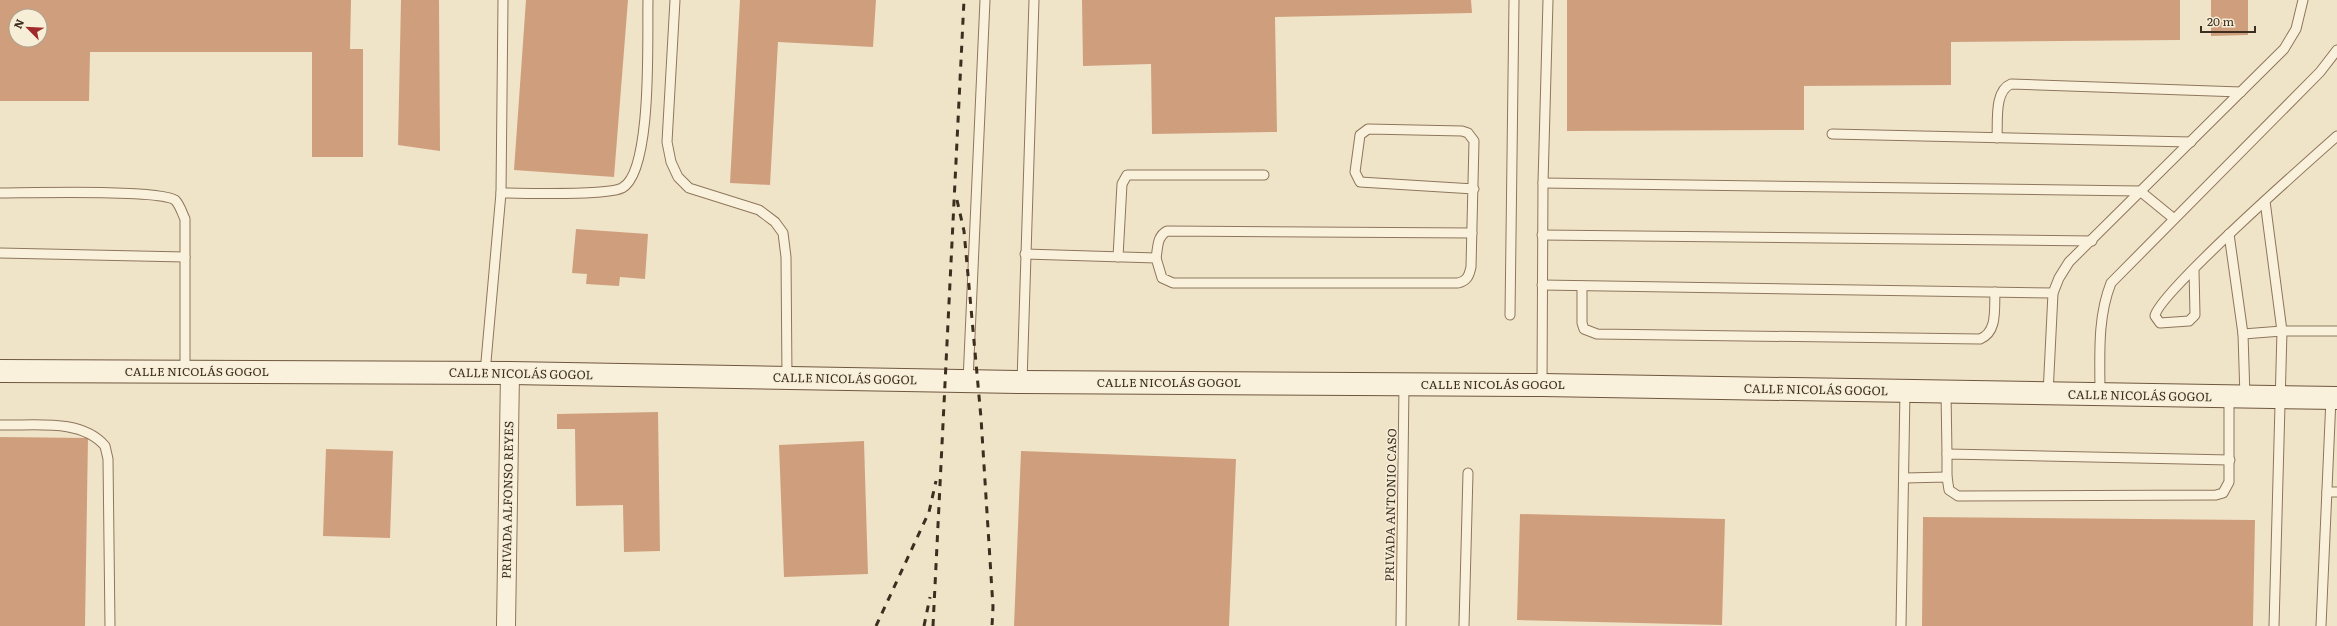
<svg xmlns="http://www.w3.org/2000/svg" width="2337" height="626" font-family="Literata,serif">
  <rect width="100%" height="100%" fill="#f0e4c8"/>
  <!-- building -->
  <g fill="#cf9f7d" fill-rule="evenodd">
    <path d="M0,0H351L350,49H363V157H312V52H90L89,101H0ZM16,16H40V40H16Z"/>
    <path d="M401,0H439L440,151L398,145Z"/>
    <path d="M526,0H628L614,177L514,170Z"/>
    <path d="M740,0H876L873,47L778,42L770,185L730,183Z"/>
    <path d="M1082,0H1471L1472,13L1275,17L1277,132L1152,134L1151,64L1083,66Z"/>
    <path d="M1567,0H2180V40L1951,42V85L1804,86V130L1567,131Z"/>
    <path d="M2211,0H2248V35L2211,36Z"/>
    <path d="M576,229L648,234L645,279L620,277L619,286L586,284L587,274L572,273Z"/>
    <path d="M658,412L660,551L624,552L623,505L576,506L575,429H557V414Z"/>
    <path d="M0,437L88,438L85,626H0Z"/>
    <path d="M864,441L868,574L784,577L779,445Z"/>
    <path d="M326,449L393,451L390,538L323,536Z"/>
    <path d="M1021,451L1236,459L1229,626H1014Z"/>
    <path d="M1520,514L1725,519L1722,625L1517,620Z"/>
    <path d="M1923,517L2255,520L2253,626H1922Z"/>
  </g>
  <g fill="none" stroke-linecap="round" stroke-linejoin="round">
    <!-- lane casing -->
    <g stroke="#8d765c" stroke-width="11">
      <g id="lane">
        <path d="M675,0L667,142L671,162L678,177L689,188L759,210L775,222L783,233L786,257L787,378"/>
        <path d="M1832,134L2191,142"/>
        <path d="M1997,138C1998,121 1994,91 2011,84L2241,92"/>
        <path d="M1543,183L2140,191L2173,218"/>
        <path d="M0,193C27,193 159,189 175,200C180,205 182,213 185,219V372"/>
        <path d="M501,193C524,193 605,196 622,188C653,172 647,35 648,0"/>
        <path d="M2265,201L2282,331L2274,626"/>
        <path d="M2229,234L2243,334L2245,397"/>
        <path d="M1542,235L2092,241"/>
        <path d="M0,253L185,257"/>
        <path d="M1025,254L1156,258L1162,278L1173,283H1458C1467,281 1469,276 1471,267L1474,141L1468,133L1462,131L1368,129L1360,135L1355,172L1360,182L1474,189"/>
        <path d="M1118,257L1122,184L1127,175H1264"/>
        <path d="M1156,258C1158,247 1157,236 1167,231L1472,233"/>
        <path d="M2194,270L2195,315L2189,321L2160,323L2155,316C2157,295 2311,159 2337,136"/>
        <path d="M1542,285L2053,293"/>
        <path d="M1582,286V323L1584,329L1597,334L1980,339C1998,332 1994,308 1995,292"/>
        <path d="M1510,315L1514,0"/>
        <path d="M2243,334L2282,331H2337"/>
        <path d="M485,373L501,193L503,0"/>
        <path d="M968,381L985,0"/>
        <path d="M1022,382L1034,0"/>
        <path d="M1542,385L1543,183L1548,0"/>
        <path d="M1946,392L1947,454"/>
        <path d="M2048,394L2053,293L2059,278L2069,262L2284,49L2296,29L2303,0"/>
        <path d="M2100,395C2100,357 2097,318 2111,283L2320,72L2337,50"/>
        <path d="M0,425C34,426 81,418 105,446L108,459L110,626"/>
        <path d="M1947,477V454L2230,460"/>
        <path d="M1905,478L1947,477L1949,490L1958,496L2216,495L2223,493L2229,482V397"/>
        <path d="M2327,492H2337"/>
        <path d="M1401,626L1404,385"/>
        <path d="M1464,626L1468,473"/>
        <path d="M1901,626L1905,391"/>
        <path d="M2321,626L2331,398"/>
      </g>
    </g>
    <!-- street casing -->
    <g stroke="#8d765c" stroke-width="20">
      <path id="street" d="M506,626L510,373"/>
    </g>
    <!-- secondary casing -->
    <g stroke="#6f573f" stroke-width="24">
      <path id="secondary" d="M0,371L510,373L1022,382L1542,385L2337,398"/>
    </g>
    <!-- lane -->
    <use href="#lane" stroke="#faf1dc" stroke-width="9"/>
    <!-- street -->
    <use href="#street" stroke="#faf1dc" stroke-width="18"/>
    <!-- secondary -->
    <use href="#secondary" stroke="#faf1dc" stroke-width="22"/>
    <!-- rail -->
    <g stroke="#3d2e20" stroke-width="3" stroke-dasharray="7 7" stroke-linecap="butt">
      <path d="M957,200L964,231L981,418L993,607L992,626"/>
      <path d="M876,626L929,512L936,481"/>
      <path d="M924,626L930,597"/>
      <path d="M933,626L964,0"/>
    </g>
  </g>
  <g text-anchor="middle" stroke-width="3" stroke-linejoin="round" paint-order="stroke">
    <!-- street labels -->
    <g font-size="12" fill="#3d2e20" stroke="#f7eed8">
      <text x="197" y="376">CALLE NICOLÁS GOGOL</text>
      <text transform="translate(521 374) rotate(1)" y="4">CALLE NICOLÁS GOGOL</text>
      <text transform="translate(845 379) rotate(1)" y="4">CALLE NICOLÁS GOGOL</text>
      <text x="1169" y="387">CALLE NICOLÁS GOGOL</text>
      <text x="1493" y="389">CALLE NICOLÁS GOGOL</text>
      <text transform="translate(1816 390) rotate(1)" y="4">CALLE NICOLÁS GOGOL</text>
      <text transform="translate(2140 396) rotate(1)" y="4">CALLE NICOLÁS GOGOL</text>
      <text transform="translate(508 500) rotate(-89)" y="4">PRIVADA ALFONSO REYES</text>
      <text transform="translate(1391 505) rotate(-89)" y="4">PRIVADA ANTONIO CASO</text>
    </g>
  </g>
  <!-- north arrow -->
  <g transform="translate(28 28) rotate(294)"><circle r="19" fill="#f7eed8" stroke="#ada18e"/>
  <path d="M0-3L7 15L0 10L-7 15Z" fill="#9e2a2b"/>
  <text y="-6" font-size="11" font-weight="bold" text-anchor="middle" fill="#3d2e20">N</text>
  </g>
  <!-- scale -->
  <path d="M2201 26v6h54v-6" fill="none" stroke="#3d2e20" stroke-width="2"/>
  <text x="2207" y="26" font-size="12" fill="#3d2e20" stroke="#f7eed8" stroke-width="3" paint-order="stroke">20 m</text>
</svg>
